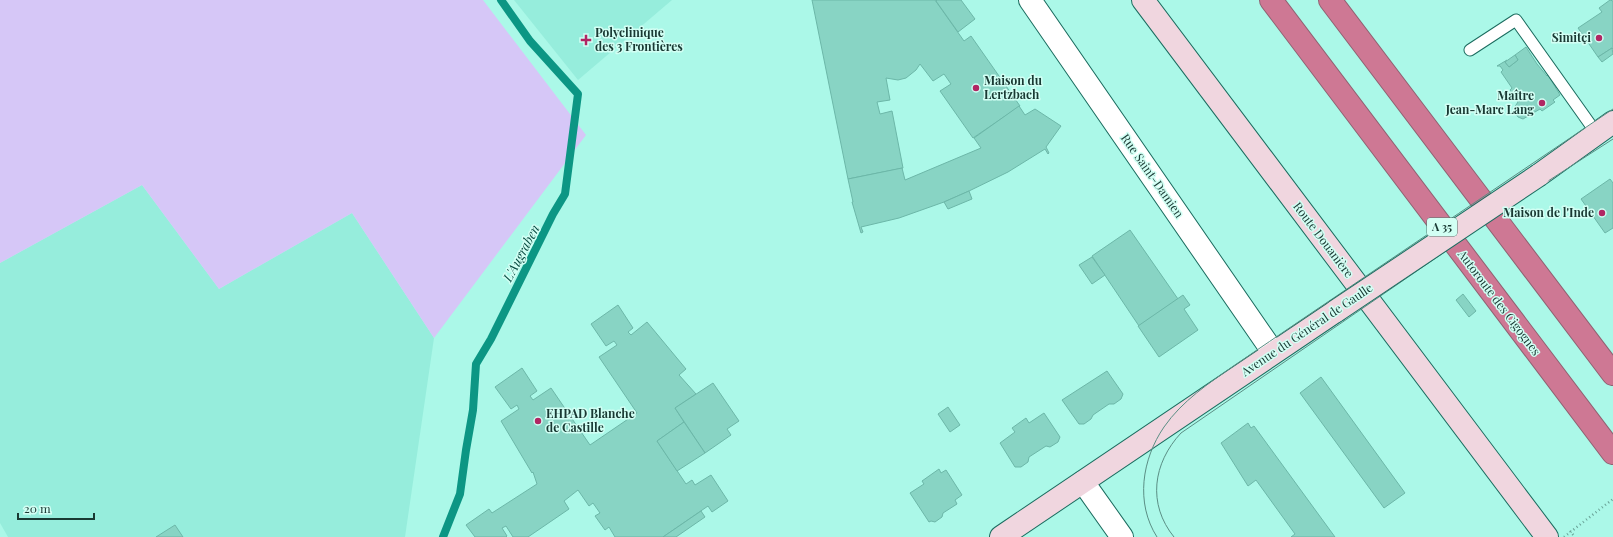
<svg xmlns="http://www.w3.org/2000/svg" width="1613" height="537" font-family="'Playfair Display',serif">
  <rect width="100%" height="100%" fill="#abf8e8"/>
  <!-- built -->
  <g fill="#96eddc">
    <path d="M514,0H672L578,80Z"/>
    <path d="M142,185L219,289L352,213L434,338L405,537H8L0,523V263Z"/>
  </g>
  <!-- green -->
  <path fill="#d6c7f7" d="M0,0H483L586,135L434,338L352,213L219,289L142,185L0,263Z"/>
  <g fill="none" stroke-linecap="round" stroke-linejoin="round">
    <!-- stream -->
    <path stroke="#0c9684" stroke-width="8" d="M443,537L460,494L466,450L473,410L476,364L491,339L553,214L565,194L578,94L530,41L501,0"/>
  </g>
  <!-- building -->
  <g fill="#88d4c4" stroke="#6cb7a8">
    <path d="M812,0H935L964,41L971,36L1020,106L973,138L940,91L951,84L944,74L933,81L920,64L916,70L906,78L898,80L886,78L890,100L877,102L880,114L892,111L903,168L848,179Z"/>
    <path d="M937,0H961L975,19L958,32L936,1Z"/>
    <path d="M1610,0L1613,1V49L1612,48L1598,57L1578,28L1602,12L1599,8Z"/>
    <path d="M1526,47L1537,64L1547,76L1548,75L1560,95L1553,100L1555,102L1542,111L1540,109L1523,119L1518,117L1515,113L1514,108L1518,102L1510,90L1512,88L1501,72L1503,70L1500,66H1497L1507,60L1505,62L1509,67L1518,60L1515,55Z"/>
    <path d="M1612,48L1613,54L1602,62L1598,57Z"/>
    <path d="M1515,55L1518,60L1509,67L1505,62Z"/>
    <path d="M1019,106L1025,115L1035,109L1061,126L1046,147L1049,153L1048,154L1045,149L1008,172L969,191L944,202L899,218L861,227L863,232L861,233L852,202H853L848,179L902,168L905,180L981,148L974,138Z"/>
    <path d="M1610,179L1613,183V228L1605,233L1581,199Z"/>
    <path d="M969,191L972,199L948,209L944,202Z"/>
    <path d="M1130,230L1178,299L1139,326L1092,256Z"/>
    <path d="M1092,257L1105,275L1092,284L1079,265Z"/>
    <path d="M1463,294L1476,311L1469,317L1456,300Z"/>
    <path d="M1183,295L1190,305L1184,309L1198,330L1159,357L1138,326Z"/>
    <path d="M618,305L633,328L628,332L631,335L647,322L686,369L679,375L696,394L675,408L684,422L657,441L686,484L692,480L695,485L711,475L728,501L712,512L708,506L663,537H615L609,527L605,530L595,516L600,513L593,503L589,506L578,490L564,501L569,509L528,537H513L506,526L502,528L507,536L506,537H475L466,525L489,509L492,513L537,484L533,472L532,473L501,421L519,409L517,405L511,409L495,387L522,368L537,391L530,396L533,400L551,388L590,445L637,413L599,357L617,345L614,341L606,346L591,324Z"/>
    <path d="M1107,371L1123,394L1121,399L1114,404H1109L1093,415L1091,419L1084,424H1079L1062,400Z"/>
    <path d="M1321,377L1405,493L1384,508L1300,393Z"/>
    <path d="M713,383L739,421L727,429L731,435L705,453L675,408Z"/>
    <path d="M948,407L960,425L950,432L938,414Z"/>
    <path d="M1044,413L1060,437L1058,442L1050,447L1046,446L1029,457L1028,462L1021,467H1015L1000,443L1015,432L1012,428L1026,418L1029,423Z"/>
    <path d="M684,422L705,453L677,471L657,441Z"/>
    <path d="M1248,423L1251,428L1254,426L1335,537H1291L1295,534L1256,480L1248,486L1221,443Z"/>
    <path d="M939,469L941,473L946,470L962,495L955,500L957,504L943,513L942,517L935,522L931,521L929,522L910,493L924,484L922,481Z"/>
    <path d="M701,511L705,517L676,537H663Z"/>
    <path d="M175,525L183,537H156Z"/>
  </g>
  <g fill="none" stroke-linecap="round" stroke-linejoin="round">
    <!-- lane casing -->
    <g stroke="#1b6c5f" stroke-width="13">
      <path id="lane" d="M1470,50L1516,20L1597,134"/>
    </g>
    <!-- street casing -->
    <g stroke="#1b6c5f" stroke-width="24">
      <g id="street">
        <path d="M1030,0L1273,352"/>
        <path d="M1083,482L1122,537"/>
      </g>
    </g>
    <!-- secondary casing -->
    <g stroke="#1b6c5f" stroke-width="24">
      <g id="secondary">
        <path d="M1143,0L1547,537"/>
        <path d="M1539,175L1613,122"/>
        <path d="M1001,537L1336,311"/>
      </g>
    </g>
    <!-- highway casing -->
    <g stroke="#8f6272" stroke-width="24">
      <g id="highway">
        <path d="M1271,0L1613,453"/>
        <path d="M1330,0L1613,374"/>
      </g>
    </g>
    <!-- path -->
    <path stroke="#69a297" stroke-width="2.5" stroke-dasharray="1 3" stroke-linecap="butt" d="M1570,531L1575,537"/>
    <!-- lane -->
    <use href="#lane" stroke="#fff" stroke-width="11"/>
    <!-- street -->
    <use href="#street" stroke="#fff" stroke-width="22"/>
    <!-- secondary -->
    <use href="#secondary" stroke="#f0d6df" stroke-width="22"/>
    <!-- highway -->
    <use href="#highway" stroke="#ce7894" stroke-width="22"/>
    <!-- tram -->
    <g stroke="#5a8e84" stroke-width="1">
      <path d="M1157,537C1135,503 1142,459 1164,427C1182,401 1209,383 1235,365C1258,349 1281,334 1304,318C1407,248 1510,179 1613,109"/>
      <path d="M1174,537C1147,504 1153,463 1181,433L1545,183L1613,139"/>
    </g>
    <!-- secondary-bridge casing -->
    <g stroke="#1b6c5f" stroke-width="24" stroke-linecap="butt">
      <path id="secondary-bridge" d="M1336,311L1539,175"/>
    </g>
    <!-- path-bridge -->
    <path stroke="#69a297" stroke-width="2.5" stroke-dasharray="1 3" stroke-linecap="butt" d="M1564,537L1613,499"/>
    <!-- secondary-bridge -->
    <use href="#secondary-bridge" stroke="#f0d6df" stroke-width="22"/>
  </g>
  <!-- markers -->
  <g fill="#b12663" stroke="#d2fff4" stroke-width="1.5">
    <circle cx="1599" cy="38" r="4"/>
    <path d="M584 34h4v4h4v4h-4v4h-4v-4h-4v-4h4z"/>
    <circle cx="976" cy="88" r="4"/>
    <circle cx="1542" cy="103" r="4"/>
    <circle cx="1602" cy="213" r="4"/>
    <circle cx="538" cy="421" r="4"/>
  </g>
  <g text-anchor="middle" stroke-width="3" stroke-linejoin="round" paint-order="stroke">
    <!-- shield labels -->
    <rect fill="#d2fff4" stroke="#50746d" stroke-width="1" x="1427" y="218" width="30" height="18" rx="3"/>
    <g font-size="11" font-weight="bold" fill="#193933">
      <text x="1442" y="231">A 35</text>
    </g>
    <!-- poi labels -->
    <g font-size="12" font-weight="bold" fill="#193933" stroke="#d2fff4" text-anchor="start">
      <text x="595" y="37">Polyclinique<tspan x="595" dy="14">des 3 Frontières</tspan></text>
      <text x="1591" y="42" text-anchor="end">Simitçi</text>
      <text x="984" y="85">Maison du<tspan x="984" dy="14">Lertzbach</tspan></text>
      <text x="1534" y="100" text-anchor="end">Maître<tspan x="1534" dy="14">Jean-Marc Lang</tspan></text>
      <text x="1594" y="217" text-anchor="end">Maison de l'Inde</text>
      <text x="546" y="418">EHPAD Blanche<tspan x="546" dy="14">de Castille</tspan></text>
    </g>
    <!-- street labels -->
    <g font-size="12" fill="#193933" stroke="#d2fff4">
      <text transform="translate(1152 176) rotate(55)" y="4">Rue Saint-Damien</text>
      <text transform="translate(1323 240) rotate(53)" y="4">Route Douanière</text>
      <text transform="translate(1499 303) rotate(53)" y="4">Autoroute des Cigognes</text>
      <text transform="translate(1307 330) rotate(-34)" y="4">Avenue du Général de Gaulle</text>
    </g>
    <!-- water labels -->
    <g font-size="13" font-style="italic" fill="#0a4c42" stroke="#d2fff4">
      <text transform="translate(521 253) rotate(-62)" y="5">L'Augraben</text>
    </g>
  </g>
  <!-- scale -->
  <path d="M18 513v6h76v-6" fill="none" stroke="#193933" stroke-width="2"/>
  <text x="24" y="513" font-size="12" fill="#193933" stroke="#d2fff4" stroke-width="3" paint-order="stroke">20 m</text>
</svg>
